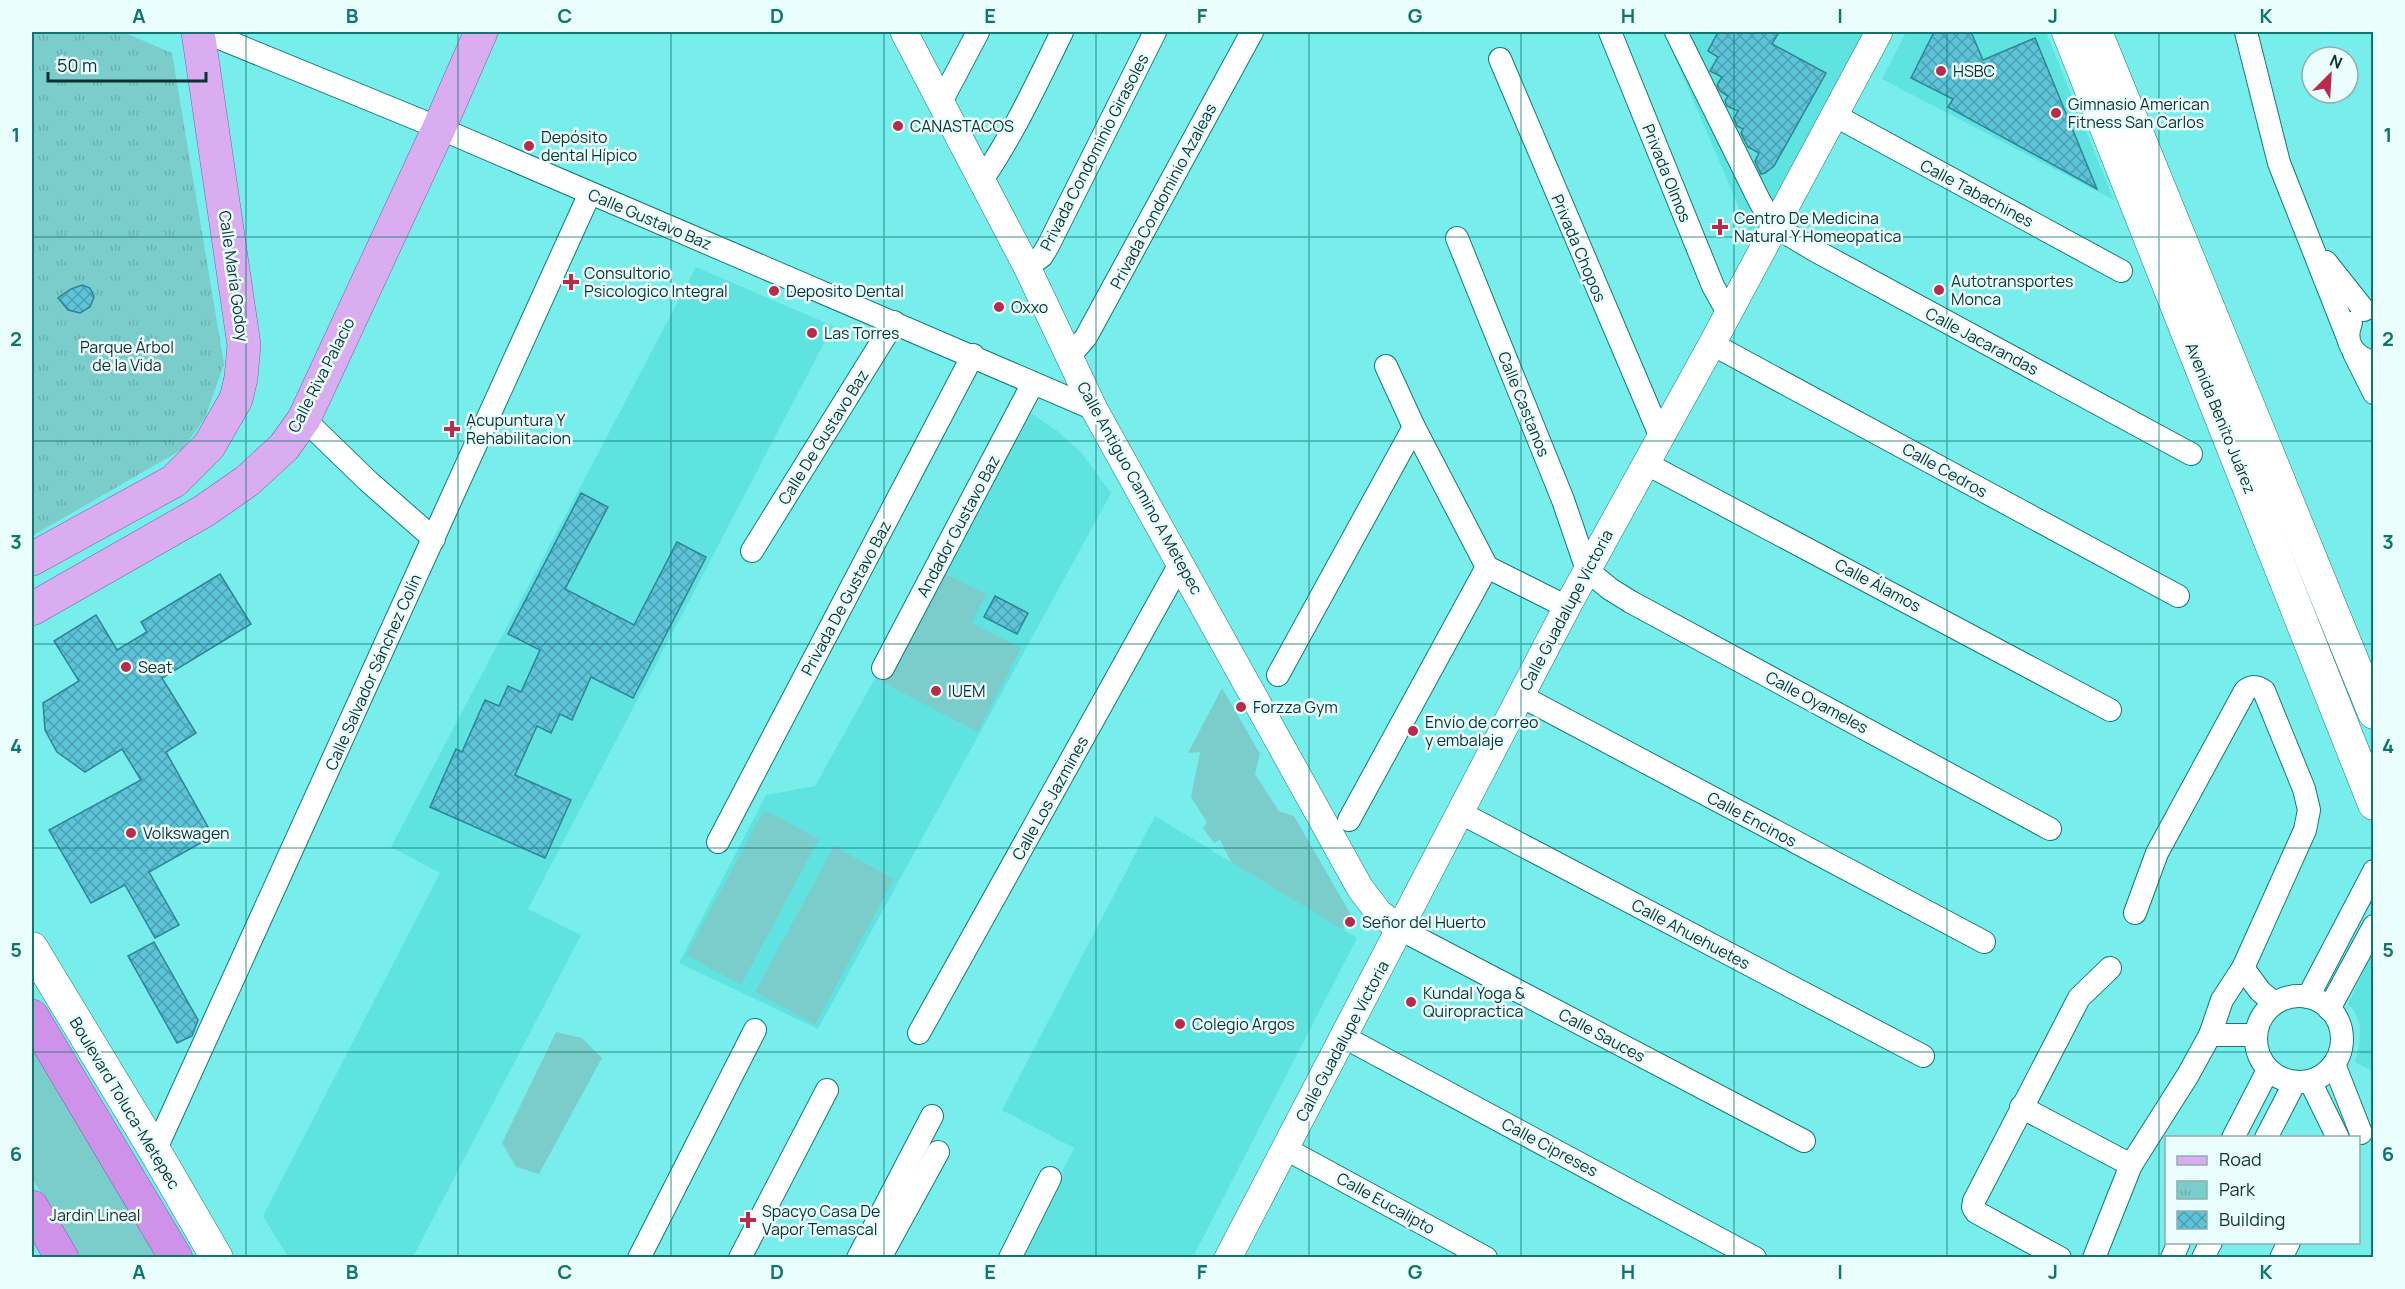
<svg xmlns="http://www.w3.org/2000/svg" width="2405" height="1289" font-family="Manrope,sans-serif">
  <defs>
    <pattern id="park-tufts" width="24" height="20" patternUnits="userSpaceOnUse" patternTransform="scale(1.5)"><rect width="24" height="20" fill="#7bcdcb"/><path d="M3 7l-1-3M5 7V3M7 7l1-3M15 17l-1-3M17 17v-4M19 17l1-3" fill="none" stroke="#69b0af"/></pattern>
    <pattern id="building-cross-hatch" width="8" height="8" patternUnits="userSpaceOnUse" patternTransform="scale(1.5)"><rect width="8" height="8" fill="#5dc3d8"/><path d="M0 0l8 8M0 8l8-8" fill="none" stroke="#4b9fb0"/></pattern>
  </defs>
  <rect width="100%" height="100%" fill="#78eeec"/>
  <!-- built -->
  <g fill="#5fe3e0">
    <path d="M1664,32H1867L1755,245Z"/>
    <path d="M1906,32H2046L2114,200L1882,79Z"/>
    <path d="M696,267L833,326L528,909L581,935L413,1257H288L263,1216L440,873L391,847Z"/>
    <path d="M1022,407L1057,431L1081,452L1111,493L818,1029L679,963L766,795L815,786L951,542Z"/>
    <path d="M1155,816L1357,938L1193,1257H1019L1074,1148L1002,1110Z"/>
    <path d="M2373,952V1072L2355,1062L2359,1047L2360,1026L2355,1012L2348,1004Z"/>
  </g>
  <!-- green -->
  <g fill="#7bcdcb">
    <path d="M938,570L986,594L972,623L1021,648L978,732L881,682Z"/>
    <path d="M1222,688L1260,754L1255,774L1279,811L1294,816L1351,915L1343,930L1231,862L1220,840L1214,843L1203,828L1207,822L1191,797L1200,752L1188,753Z"/>
    <path d="M764,810L819,839L741,985L686,955Z"/>
    <path d="M834,846L894,879L815,1025L755,992Z"/>
    <path d="M556,1032L582,1038L602,1058L539,1174L516,1167L502,1143Z"/>
    <path d="M32,1042L163,1257H79L32,1178Z"/>
  </g>
  <!-- park -->
  <path fill="url(#park-tufts)" d="M32,32H123L172,53L224,364L205,418L183,449L32,536Z"/>
  <!-- building -->
  <g fill="url(#building-cross-hatch)" stroke="#2d8597" stroke-width="1.5">
    <path d="M1718,32H1779L1772,44L1826,73L1774,166L1765,173L1761,174L1755,161L1759,153L1748,147L1741,133L1743,129L1737,126L1734,118L1738,111L1727,106L1725,101L1728,96L1720,91L1717,85L1722,77L1710,71L1718,57L1708,51Z"/>
    <path d="M1934,32H1971L1983,60L2035,38L2097,189L1948,107L1953,99L1911,78Z"/>
    <path d="M82,285L90,288L94,297L90,307L80,313L68,310L58,298L71,289Z"/>
    <path d="M581,493L608,507L565,589L634,625L677,542L706,557L633,698L591,677L572,720L560,714L551,733L537,726L515,775L571,800L545,858L430,807L456,749L462,752L485,700L499,706L508,686L521,692L540,650L508,634Z"/>
    <path d="M220,574L251,624L162,678L196,733L166,752L213,836L149,872L179,925L155,938L125,885L91,903L49,830L141,780L122,749L85,772L57,752L45,730L43,703L79,681L54,641L96,615L117,650L147,632L141,622Z"/>
    <path d="M995,596L1028,613L1017,634L984,617Z"/>
    <path d="M154,942L198,1020L192,1036L177,1043L128,956Z"/>
  </g>
  <g fill="none" stroke-linecap="round" stroke-linejoin="round">
    <!-- minor casing -->
    <g stroke="#127a79" stroke-width="24">
      <g id="minor">
        <path d="M205,32L439,128L1094,409"/>
        <path d="M1610,32L1713,286L1728,313"/>
        <path d="M1676,32L1759,200L1774,226L1816,251L2191,454"/>
        <path d="M2246,32L2279,163L2348,338"/>
        <path d="M1500,59L1660,435"/>
        <path d="M941,102L978,32"/>
        <path d="M1834,115L2121,271"/>
        <path d="M982,180C1014,133 1037,83 1062,32"/>
        <path d="M1457,238L1563,500L1587,570L1610,589L1631,602L2050,829"/>
        <path d="M2326,262L2364,310"/>
        <path d="M1027,267L1042,256L1048,246L1155,32"/>
        <path d="M2351,323C2343,342 2354,358 2374,362"/>
        <path d="M1712,344L2178,596"/>
        <path d="M2354,353L2374,393"/>
        <path d="M1069,357L1086,337L1252,32"/>
        <path d="M1386,366L1414,427L1487,567L1567,607"/>
        <path d="M304,419L368,481L434,539"/>
        <path d="M1645,463L2110,710"/>
        <path d="M752,551L894,322"/>
        <path d="M883,668L1033,383"/>
        <path d="M1278,675L1414,427"/>
        <path d="M1521,696L1984,942"/>
        <path d="M1459,812L1923,1056"/>
        <path d="M1349,820L1487,567"/>
        <path d="M718,842L973,355"/>
        <path d="M1400,929L1804,1141"/>
        <path d="M2243,968L2260,991L2274,1003"/>
        <circle cx="2299" cy="1039" r="43"/>
        <path d="M2308,997L2374,871"/>
        <path d="M2329,1009L2374,926"/>
        <path d="M919,1033L1181,562"/>
        <path d="M2210,1035H2255"/>
        <path d="M1344,1037L1755,1258"/>
        <path d="M2334,1064L2361,1133"/>
        <path d="M2310,1081L2338,1138"/>
        <path d="M2021,1107L2131,1165"/>
        <path d="M2233,1138L2268,1070"/>
        <path d="M2266,1138L2295,1082"/>
        <path d="M1286,1149L1486,1258"/>
        <path d="M155,1151L590,193"/>
        <path d="M639,1258L755,1030"/>
        <path d="M740,1258L827,1090"/>
        <path d="M858,1258L932,1116"/>
        <path d="M880,1258L938,1152"/>
        <path d="M1010,1258L1050,1178"/>
        <path d="M2060,1258L1976,1212L1973,1207L1974,1201L2079,998L2110,968"/>
        <path d="M2094,1258L2131,1165L2188,1075L2210,1035L2222,1000L2243,968L2305,830L2309,810L2304,789L2264,691C2257,686 2252,685 2245,691L2157,853L2135,913"/>
        <path d="M2172,1258L2179,1242"/>
        <path d="M2203,1258L2211,1242"/>
        <path d="M2281,1258L2289,1242"/>
      </g>
    </g>
    <!-- tertiary casing -->
    <g stroke="#127a79" stroke-width="28">
      <g id="tertiary">
        <path d="M904,32L1027,267L1094,409L1360,888L1379,913L1400,929"/>
        <path d="M1228,1258L1567,607L1712,344L1879,32"/>
      </g>
    </g>
    <!-- secondary casing -->
    <g stroke="#127a79" stroke-width="33">
      <g id="secondary">
        <path d="M2068,32L2374,804"/>
        <path d="M2096,32L2374,713"/>
        <path d="M32,948L155,1151L217,1258"/>
      </g>
    </g>
    <!-- primary casing -->
    <g stroke="#815ea7" stroke-width="34">
      <g id="primary">
        <path d="M32,559L174,481L209,446L236,399L241,378L244,345L198,32"/>
        <path d="M32,609L204,511L247,481L284,447L304,419L439,128L481,32"/>
      </g>
    </g>
    <!-- trunk casing -->
    <g stroke="#815ea7" stroke-width="34">
      <g id="trunk">
        <path d="M32,1016L176,1258"/>
        <path d="M32,1207L62,1258"/>
      </g>
    </g>
    <!-- minor -->
    <use href="#minor" stroke="#fff" stroke-width="22"/>
    <!-- tertiary -->
    <use href="#tertiary" stroke="#fff" stroke-width="27"/>
    <!-- secondary -->
    <use href="#secondary" stroke="#fff" stroke-width="32"/>
    <!-- primary -->
    <use href="#primary" stroke="#daadf0" stroke-width="33"/>
    <!-- trunk -->
    <use href="#trunk" stroke="#ce92eb" stroke-width="33"/>
  </g>
  <!-- grid -->
  <path fill="none" stroke="#0f766e" stroke-width="1.5" stroke-opacity="0.55" d="M246,32V1258M458,32V1258M671,32V1258M884,32V1258M1096,32V1258M1309,32V1258M1521,32V1258M1734,32V1258M1947,32V1258M2159,32V1258M32,237H2374M32,441H2374M32,644H2374M32,848H2374M32,1052H2374"/>
  <!-- markers -->
  <g fill="#bb2a4b" stroke="#e9fefd" stroke-width="2">
    <circle cx="1941" cy="71" r="6"/>
    <circle cx="2056" cy="113" r="6"/>
    <circle cx="898" cy="126" r="6"/>
    <circle cx="529" cy="146" r="6"/>
    <path d="M1717 218h6v6h6v6h-6v6h-6v-6h-6v-6h6z"/>
    <path d="M568 273h6v6h6v6h-6v6h-6v-6h-6v-6h6z"/>
    <circle cx="1939" cy="290" r="6"/>
    <circle cx="774" cy="291" r="6"/>
    <circle cx="999" cy="307" r="6"/>
    <circle cx="812" cy="333" r="6"/>
    <path d="M449 420h6v6h6v6h-6v6h-6v-6h-6v-6h6z"/>
    <circle cx="126" cy="667" r="6"/>
    <circle cx="936" cy="691" r="6"/>
    <circle cx="1241" cy="707" r="6"/>
    <circle cx="1413" cy="731" r="6"/>
    <circle cx="131" cy="833" r="6"/>
    <circle cx="1350" cy="922" r="6"/>
    <circle cx="1411" cy="1002" r="6"/>
    <circle cx="1180" cy="1024" r="6"/>
    <path d="M745 1211h6v6h6v6h-6v6h-6v-6h-6v-6h6z"/>
  </g>
  <g text-anchor="middle" stroke-width="5" stroke-linejoin="round" paint-order="stroke">
    <!-- poi labels -->
    <g font-size="16" fill="#0b3232" stroke="#e9fefd" text-anchor="start">
      <text x="1953" y="77">HSBC</text>
      <text x="2068" y="110">Gimnasio American<tspan x="2068" dy="18">Fitness San Carlos</tspan></text>
      <text x="910" y="132">CANASTACOS</text>
      <text x="541" y="143">Depósito<tspan x="541" dy="18">dental Hípico</tspan></text>
      <text x="1734" y="224">Centro De Medicina<tspan x="1734" dy="18">Natural Y Homeopatica</tspan></text>
      <text x="584" y="279">Consultorio<tspan x="584" dy="18">Psicologico Integral</tspan></text>
      <text x="1951" y="287">Autotransportes<tspan x="1951" dy="18">Monca</tspan></text>
      <text x="786" y="297">Deposito Dental</text>
      <text x="1011" y="313">Oxxo</text>
      <text x="824" y="339">Las Torres</text>
      <text x="466" y="426">Acupuntura Y<tspan x="466" dy="18">Rehabilitacion</tspan></text>
      <text x="138" y="673">Seat</text>
      <text x="948" y="697">IUEM</text>
      <text x="1253" y="713">Forzza Gym</text>
      <text x="1425" y="728">Envío de correo<tspan x="1425" dy="18">y embalaje</tspan></text>
      <text x="143" y="839">Volkswagen</text>
      <text x="1362" y="928">Señor del Huerto</text>
      <text x="1423" y="999">Kundal Yoga &amp;<tspan x="1423" dy="18">Quiropractica</tspan></text>
      <text x="1192" y="1030">Colegio Argos</text>
      <text x="762" y="1217">Spacyo Casa De<tspan x="762" dy="18">Vapor Temascal</tspan></text>
    </g>
    <!-- street labels -->
    <g font-size="16" fill="#0b3232" stroke="#e9fefd">
      <text transform="translate(1094 152) rotate(-63)" y="6">Privada Condominio Girasoles</text>
      <text transform="translate(1667 173) rotate(68)" y="6">Privada Olmos</text>
      <text transform="translate(1977 193) rotate(28)" y="6">Calle Tabachines</text>
      <text transform="translate(1163 196) rotate(-62)" y="6">Privada Condominio Azaleas</text>
      <text transform="translate(650 219) rotate(23)" y="6">Calle Gustavo Baz</text>
      <text transform="translate(1579 248) rotate(67)" y="6">Privada Chopos</text>
      <text transform="translate(234 276) rotate(82)" y="6">Calle María Godoy</text>
      <text transform="translate(1982 341) rotate(28)" y="6">Calle Jacarandas</text>
      <text transform="translate(321 375) rotate(-63)" y="6">Calle Riva Palacio</text>
      <text transform="translate(1524 404) rotate(68)" y="6">Calle Castanos</text>
      <text transform="translate(2221 418) rotate(68)" y="6">Avenida Benito Juárez</text>
      <text transform="translate(823 437) rotate(-58)" y="6">Calle De Gustavo Baz</text>
      <text transform="translate(1945 470) rotate(29)" y="6">Calle Cedros</text>
      <text transform="translate(1140 488) rotate(61)" y="6">Calle Antiguo Camino A Metepec</text>
      <text transform="translate(958 526) rotate(-62)" y="6">Andador Gustavo Baz</text>
      <text transform="translate(1878 585) rotate(28)" y="6">Calle Álamos</text>
      <text transform="translate(846 598) rotate(-62)" y="6">Privada De Gustavo Baz</text>
      <text transform="translate(1566 610) rotate(-62)" y="6">Calle Guadalupe Victoria</text>
      <text transform="translate(373 672) rotate(-66)" y="6">Calle Salvador Sánchez Colín</text>
      <text transform="translate(1817 702) rotate(28)" y="6">Calle Oyameles</text>
      <text transform="translate(1050 798) rotate(-61)" y="6">Calle Los Jazmines</text>
      <text transform="translate(1752 819) rotate(28)" y="6">Calle Encinos</text>
      <text transform="translate(1691 934) rotate(28)" y="6">Calle Ahuehuetes</text>
      <text transform="translate(1602 1035) rotate(28)" y="6">Calle Sauces</text>
      <text transform="translate(1342 1041) rotate(-62)" y="6">Calle Guadalupe Victoria</text>
      <text transform="translate(125 1103) rotate(59)" y="6">Boulevard Toluca-Metepec</text>
      <text transform="translate(1550 1147) rotate(28)" y="6">Calle Cipreses</text>
      <text transform="translate(1386 1203) rotate(29)" y="6">Calle Eucalipto</text>
    </g>
    <!-- park labels -->
    <g font-size="16" fill="#192d2d" stroke="#e9fefd">
      <text x="127" y="353">Parque Árbol<tspan x="127" dy="18">de la Vida</tspan></text>
      <text x="95" y="1221">Jardin Lineal</text>
    </g>
  </g>
  <!-- border -->
  <rect width="2405" height="1289" fill="none" stroke="#e9fefd" stroke-width="66"/>
  <!-- legend -->
  <rect x="2165" y="1136" width="195" height="108" fill="#e9fefd" stroke="#90acac" stroke-width="1.5"/>
  <rect x="2177" y="1156" width="30" height="9" fill="#daadf0" stroke="#90acac" stroke-width="1.5"/>
  <text x="2219" y="1166" font-size="18" fill="#0b3232">Road</text>
  <rect x="2177" y="1181" width="30" height="18" fill="url(#park-tufts)" stroke="#90acac" stroke-width="1.5"/>
  <text x="2219" y="1196" font-size="18" fill="#0b3232">Park</text>
  <rect x="2177" y="1211" width="30" height="18" fill="url(#building-cross-hatch)" stroke="#90acac" stroke-width="1.5"/>
  <text x="2219" y="1226" font-size="18" fill="#0b3232">Building</text>
  <!-- north arrow -->
  <g transform="translate(2330 75) rotate(24)"><circle r="28" fill="#e9fefd" stroke="#90acac" stroke-width="1.5"/>
  <path d="M0-4.5L10 22L0 15L-10 22Z" fill="#bb2a4b"/>
  <text y="-9" font-size="16" font-weight="bold" text-anchor="middle" fill="#0b3232">N</text>
  </g>
  <!-- scale -->
  <path d="M48 72v9h158v-9" fill="none" stroke="#0b3232" stroke-width="3"/>
  <text x="57" y="72" font-size="18" fill="#0b3232" stroke="#e9fefd" stroke-width="4.5" paint-order="stroke">50 m</text>
  <rect x="33" y="33" width="2339" height="1223" fill="none" stroke="#0f766e" stroke-width="2"/>
  <g font-size="20" text-anchor="middle" font-weight="bold" fill="#0f766e">
    <text x="139" y="23">A</text>
    <text x="352" y="23">B</text>
    <text x="565" y="23">C</text>
    <text x="777" y="23">D</text>
    <text x="990" y="23">E</text>
    <text x="1202" y="23">F</text>
    <text x="1415" y="23">G</text>
    <text x="1628" y="23">H</text>
    <text x="1840" y="23">I</text>
    <text x="2053" y="23">J</text>
    <text x="2266" y="23">K</text>
    <text x="16" y="142">1</text>
    <text x="2388" y="142">1</text>
    <text x="16" y="346">2</text>
    <text x="2388" y="346">2</text>
    <text x="16" y="549">3</text>
    <text x="2388" y="549">3</text>
    <text x="16" y="753">4</text>
    <text x="2388" y="753">4</text>
    <text x="16" y="957">5</text>
    <text x="2388" y="957">5</text>
    <text x="16" y="1161">6</text>
    <text x="2388" y="1161">6</text>
    <text x="139" y="1279">A</text>
    <text x="352" y="1279">B</text>
    <text x="565" y="1279">C</text>
    <text x="777" y="1279">D</text>
    <text x="990" y="1279">E</text>
    <text x="1202" y="1279">F</text>
    <text x="1415" y="1279">G</text>
    <text x="1628" y="1279">H</text>
    <text x="1840" y="1279">I</text>
    <text x="2053" y="1279">J</text>
    <text x="2266" y="1279">K</text>
  </g>
</svg>
